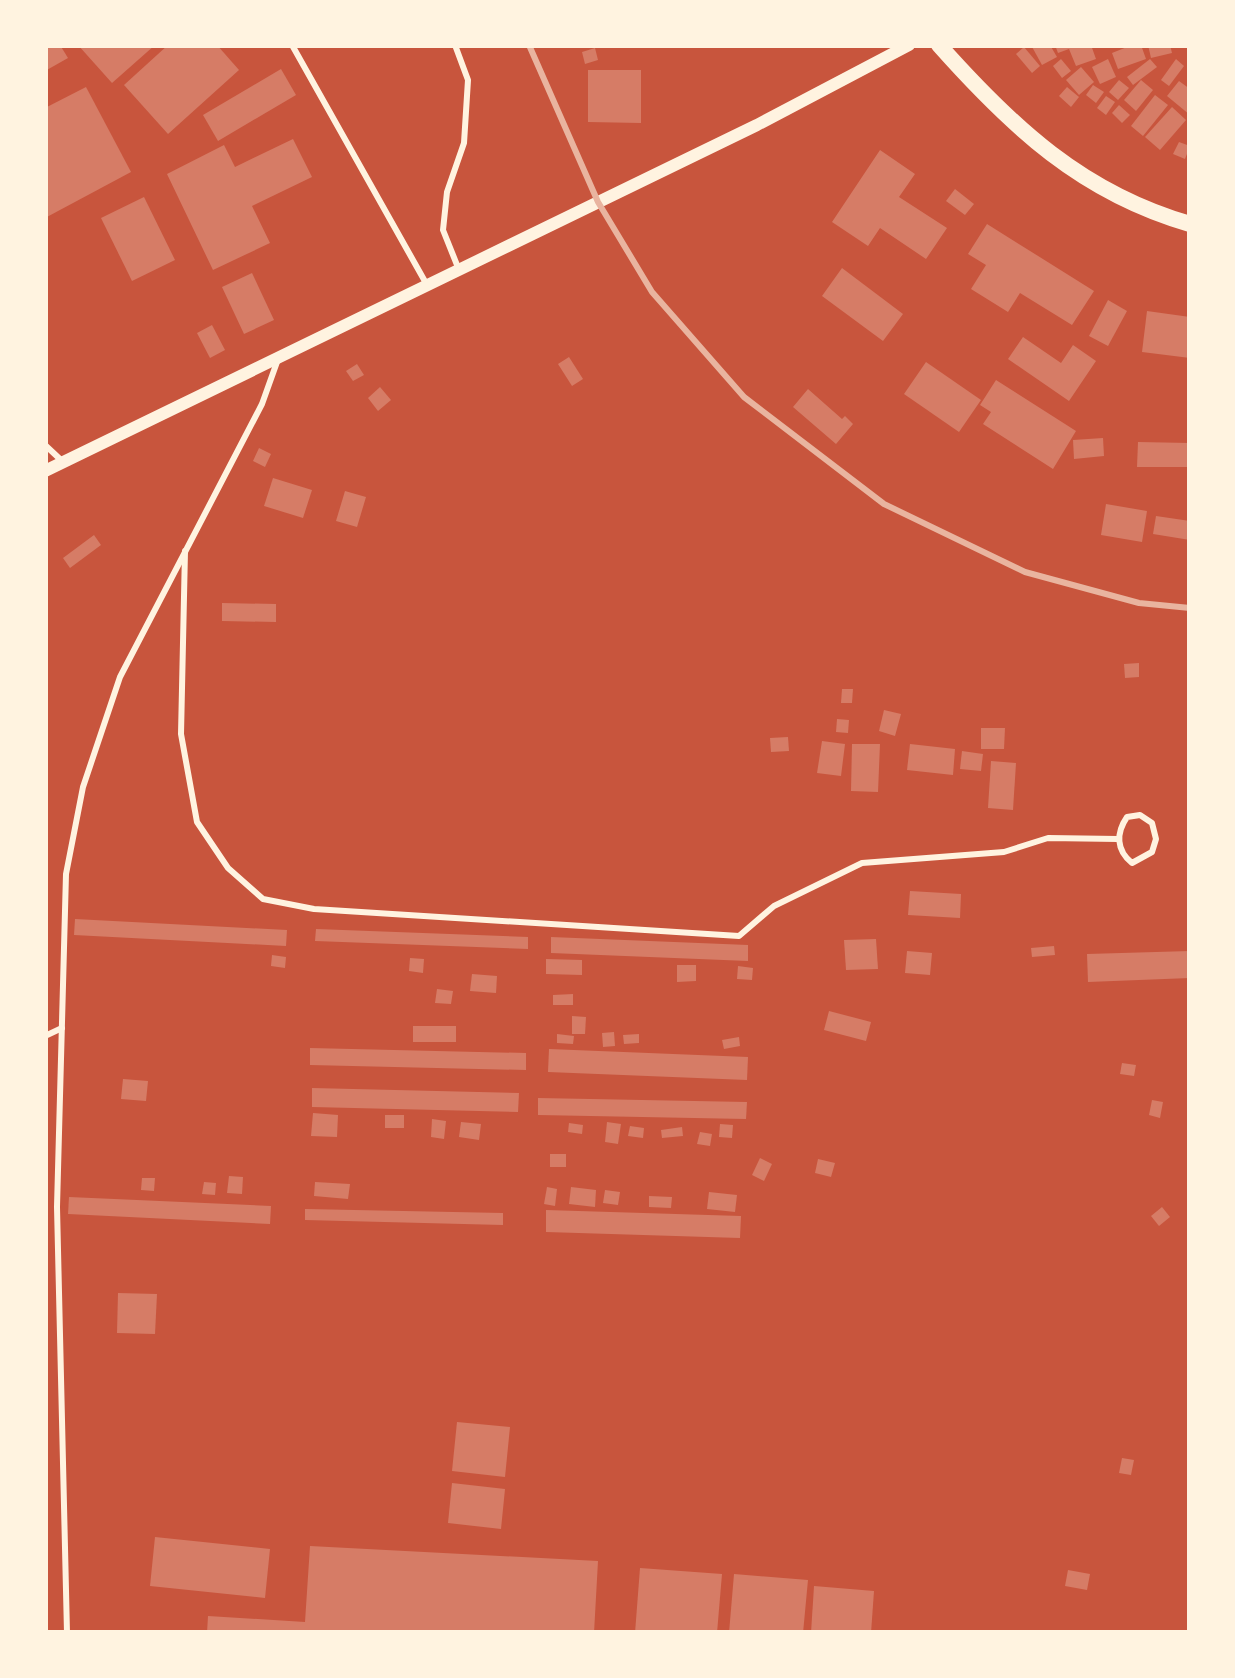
<svg xmlns="http://www.w3.org/2000/svg" width="1235" height="1678" font-family="Rubik,sans-serif">
  <rect width="100%" height="100%" fill="#c8553d"/>
  <!-- building -->
  <g fill="#d67c66">
    <path d="M45,45H60L68,58L45,71Z"/>
    <path d="M78,45H155L112,83Z"/>
    <path d="M168,45H217L239,70L168,134L124,85Z"/>
    <path d="M1031,45H1050L1057,57L1042,65Z"/>
    <path d="M1055,45H1091L1096,59L1076,66L1069,49L1058,53Z"/>
    <path d="M1132,45H1141L1146,59L1118,69L1112,53Z"/>
    <path d="M1148,45H1170L1172,53L1151,58Z"/>
    <path d="M1024,47L1040,66L1032,73L1016,54Z"/>
    <path d="M595,48L598,60L585,64L582,52Z"/>
    <path d="M1061,59L1071,71L1062,78L1053,66Z"/>
    <path d="M1108,59L1116,77L1100,84L1092,67Z"/>
    <path d="M1150,59L1157,67L1133,85L1127,77Z"/>
    <path d="M1176,59L1184,66L1169,86L1161,80Z"/>
    <path d="M1081,67L1094,82L1079,95L1066,80Z"/>
    <path d="M281,69L296,95L218,141L203,115Z"/>
    <path d="M588,70H641V123L588,122Z"/>
    <path d="M1119,80L1129,88L1118,100L1109,92Z"/>
    <path d="M1141,80L1153,90L1136,111L1124,100Z"/>
    <path d="M1179,81L1190,89V115L1167,96Z"/>
    <path d="M1093,85L1104,92L1096,103L1086,95Z"/>
    <path d="M86,87L131,172L45,218V108Z"/>
    <path d="M1067,87L1079,97L1071,107L1059,96Z"/>
    <path d="M1155,95L1168,105L1143,136L1131,126Z"/>
    <path d="M1106,96L1115,102L1106,115L1097,108Z"/>
    <path d="M1119,105L1130,115L1122,123L1112,113Z"/>
    <path d="M1172,107L1186,120L1160,150L1145,137Z"/>
    <path d="M293,139L312,177L252,206L270,243L213,270L167,174L224,145L235,167Z"/>
    <path d="M1179,142L1190,146L1185,159L1173,154Z"/>
    <path d="M880,150L915,174L899,197L947,228L926,259L880,228L868,246L832,222Z"/>
    <path d="M955,189L974,204L965,215L946,201Z"/>
    <path d="M144,197L175,260L132,281L101,218Z"/>
    <path d="M987,224L1094,291L1072,325L1020,293L1008,312L971,289L986,265L968,254Z"/>
    <path d="M842,268L903,314L883,341L822,296Z"/>
    <path d="M252,273L274,320L244,334L222,287Z"/>
    <path d="M1108,300L1127,311L1108,346L1089,336Z"/>
    <path d="M1147,311L1190,317V358L1142,352Z"/>
    <path d="M212,325L225,350L210,358L197,333Z"/>
    <path d="M1023,337L1061,363L1073,345L1096,361L1069,401L1008,359Z"/>
    <path d="M569,357L583,379L572,386L558,364Z"/>
    <path d="M926,362L981,400L959,432L904,394Z"/>
    <path d="M357,364L364,375L353,381L346,371Z"/>
    <path d="M996,380L1076,431L1053,469L983,424L991,412L980,405Z"/>
    <path d="M380,387L391,400L378,411L368,398Z"/>
    <path d="M808,389L842,419L845,416L853,424L836,444L793,407Z"/>
    <path d="M1103,438L1104,456L1074,459L1073,440Z"/>
    <path d="M1138,442L1190,443V467H1137Z"/>
    <path d="M259,448L271,454L265,467L253,461Z"/>
    <path d="M273,478L312,490L303,518L264,506Z"/>
    <path d="M345,491L366,497L357,527L336,521Z"/>
    <path d="M1106,504L1147,511L1142,542L1101,535Z"/>
    <path d="M1156,516L1190,521V540L1153,534Z"/>
    <path d="M94,535L101,545L70,568L63,558Z"/>
    <path d="M222,603L276,604V622L222,621Z"/>
    <path d="M1139,663V677L1125,678L1124,664Z"/>
    <path d="M842,689H853L852,703H841Z"/>
    <path d="M884,710L901,714L895,736L879,731Z"/>
    <path d="M837,719L849,720L848,733L836,732Z"/>
    <path d="M981,728H1005L1004,749H981Z"/>
    <path d="M788,737L789,751L771,752L770,738Z"/>
    <path d="M822,741L845,744L841,776L817,773Z"/>
    <path d="M852,744H880L878,792L851,791Z"/>
    <path d="M910,744L955,749L953,775L907,770Z"/>
    <path d="M962,751L983,754L981,771L960,769Z"/>
    <path d="M991,761L1016,763L1013,810L988,808Z"/>
    <path d="M910,891L961,894L960,918L908,915Z"/>
    <path d="M75,919L287,930L286,946L74,935Z"/>
    <path d="M316,929L528,937V949L315,941Z"/>
    <path d="M551,937L748,945V961L551,953Z"/>
    <path d="M876,939L878,969L846,970L844,940Z"/>
    <path d="M1054,946L1055,955L1032,957L1031,948Z"/>
    <path d="M907,951L932,953L930,975L905,973Z"/>
    <path d="M1190,951V978L1088,982L1087,954Z"/>
    <path d="M272,955L286,957L285,968L271,966Z"/>
    <path d="M410,958L424,959L423,973L409,971Z"/>
    <path d="M546,959L582,960V975L546,974Z"/>
    <path d="M677,965H696V981L677,982Z"/>
    <path d="M738,966L753,968L752,980L737,979Z"/>
    <path d="M472,974L497,976L496,993L470,991Z"/>
    <path d="M437,989L453,991L451,1004L435,1003Z"/>
    <path d="M573,994V1005H553V995Z"/>
    <path d="M829,1011L871,1022L866,1041L824,1030Z"/>
    <path d="M572,1016L586,1017L585,1034H572Z"/>
    <rect x="413" y="1026" width="43" height="16"/>
    <path d="M614,1032L615,1046L603,1047L602,1033Z"/>
    <path d="M557,1034L574,1036L573,1044L557,1043Z"/>
    <path d="M639,1034V1043L624,1044L623,1035Z"/>
    <path d="M739,1037L740,1046L724,1049L722,1040Z"/>
    <path d="M310,1048L526,1053V1070L310,1065Z"/>
    <path d="M549,1049L748,1057L747,1080L548,1072Z"/>
    <path d="M1122,1063L1136,1065L1134,1076L1120,1074Z"/>
    <path d="M123,1079L148,1081L146,1101L121,1099Z"/>
    <path d="M312,1088L519,1093L518,1112L312,1107Z"/>
    <path d="M538,1098L747,1102L746,1119L538,1115Z"/>
    <path d="M1152,1100L1163,1102L1160,1118L1149,1115Z"/>
    <path d="M313,1113L338,1115L337,1137L311,1136Z"/>
    <rect x="385" y="1115" width="19" height="13"/>
    <path d="M432,1119L446,1121L444,1139L431,1137Z"/>
    <path d="M461,1122L481,1124L479,1140L459,1137Z"/>
    <path d="M607,1122L621,1124L618,1144L605,1142Z"/>
    <path d="M569,1123L583,1125L582,1134L568,1132Z"/>
    <path d="M720,1124L733,1125L732,1138L719,1137Z"/>
    <path d="M630,1126L644,1128L643,1138L628,1136Z"/>
    <path d="M682,1127L683,1136L662,1138L661,1130Z"/>
    <path d="M700,1132L712,1134L710,1146L697,1144Z"/>
    <rect x="550" y="1154" width="16" height="13"/>
    <path d="M760,1158L772,1164L764,1181L752,1175Z"/>
    <path d="M818,1159L835,1163L831,1177L815,1173Z"/>
    <path d="M229,1176L243,1177L242,1194L227,1193Z"/>
    <path d="M142,1178H155L154,1191L141,1190Z"/>
    <path d="M204,1182L216,1183L215,1195L202,1194Z"/>
    <path d="M315,1182L350,1184L348,1199L314,1196Z"/>
    <path d="M547,1187L557,1189L555,1206L544,1204Z"/>
    <path d="M571,1187L596,1190L595,1207L569,1204Z"/>
    <path d="M605,1190L620,1192L618,1205L603,1203Z"/>
    <path d="M709,1192L737,1195L735,1212L707,1209Z"/>
    <path d="M649,1196L672,1197L671,1208L649,1207Z"/>
    <path d="M69,1197L271,1206L270,1224L68,1214Z"/>
    <path d="M1162,1207L1170,1217L1159,1226L1151,1216Z"/>
    <path d="M305,1209L503,1213V1225L305,1220Z"/>
    <path d="M546,1210L741,1216L740,1238L546,1232Z"/>
    <path d="M118,1293L157,1294L155,1334L117,1333Z"/>
    <path d="M457,1422L510,1427L505,1477L452,1471Z"/>
    <path d="M1122,1458L1134,1460L1131,1475L1119,1473Z"/>
    <path d="M452,1483L505,1489L501,1529L448,1523Z"/>
    <path d="M155,1537L270,1549L265,1598L150,1586Z"/>
    <path d="M310,1546L598,1561L594,1633H207L208,1616L305,1622Z"/>
    <path d="M640,1568L722,1574L717,1633H635Z"/>
    <path d="M1068,1570L1090,1574L1087,1590L1065,1586Z"/>
    <path d="M734,1574L808,1580L803,1633H729Z"/>
    <path d="M814,1586L874,1591L871,1633H811Z"/>
  </g>
  <g fill="none" stroke-linecap="round" stroke-linejoin="round">
    <!-- service -->
    <g stroke="#fff3e0" stroke-width="6">
      <path d="M292,45L427,285"/>
      <path d="M455,45L468,80L464,143L447,192L443,230L459,270"/>
      <path d="M45,445L61,460"/>
      <path d="M185,551L181,734L197,822L228,868L263,899L314,909L739,936L774,906L862,863L1004,852L1048,838L1118,839"/>
      <path d="M1140,815L1152,823L1156,839L1152,852L1132,863C1116,850 1116,833 1127,817Z"/>
      <path d="M45,1036L62,1028"/>
      <path d="M67,1633L57,1207L66,874L83,787L120,677L262,404L277,362"/>
    </g>
    <!-- minor -->
    <path stroke="#fff3e0" stroke-width="12" d="M45,471L757,125L909,45"/>
    <!-- tertiary -->
    <path stroke="#fff3e0" stroke-width="16" d="M939,45C1012,127 1082,193 1190,224"/>
    <!-- rail -->
    <path stroke="#e9b49f" stroke-width="6" d="M529,45L598,202L652,292L744,397L884,504L1025,572L1139,603L1190,608"/>
  </g>
  <!-- border -->
  <rect width="1235" height="1678" fill="none" stroke="#fff3e0" stroke-width="96"/>
</svg>
